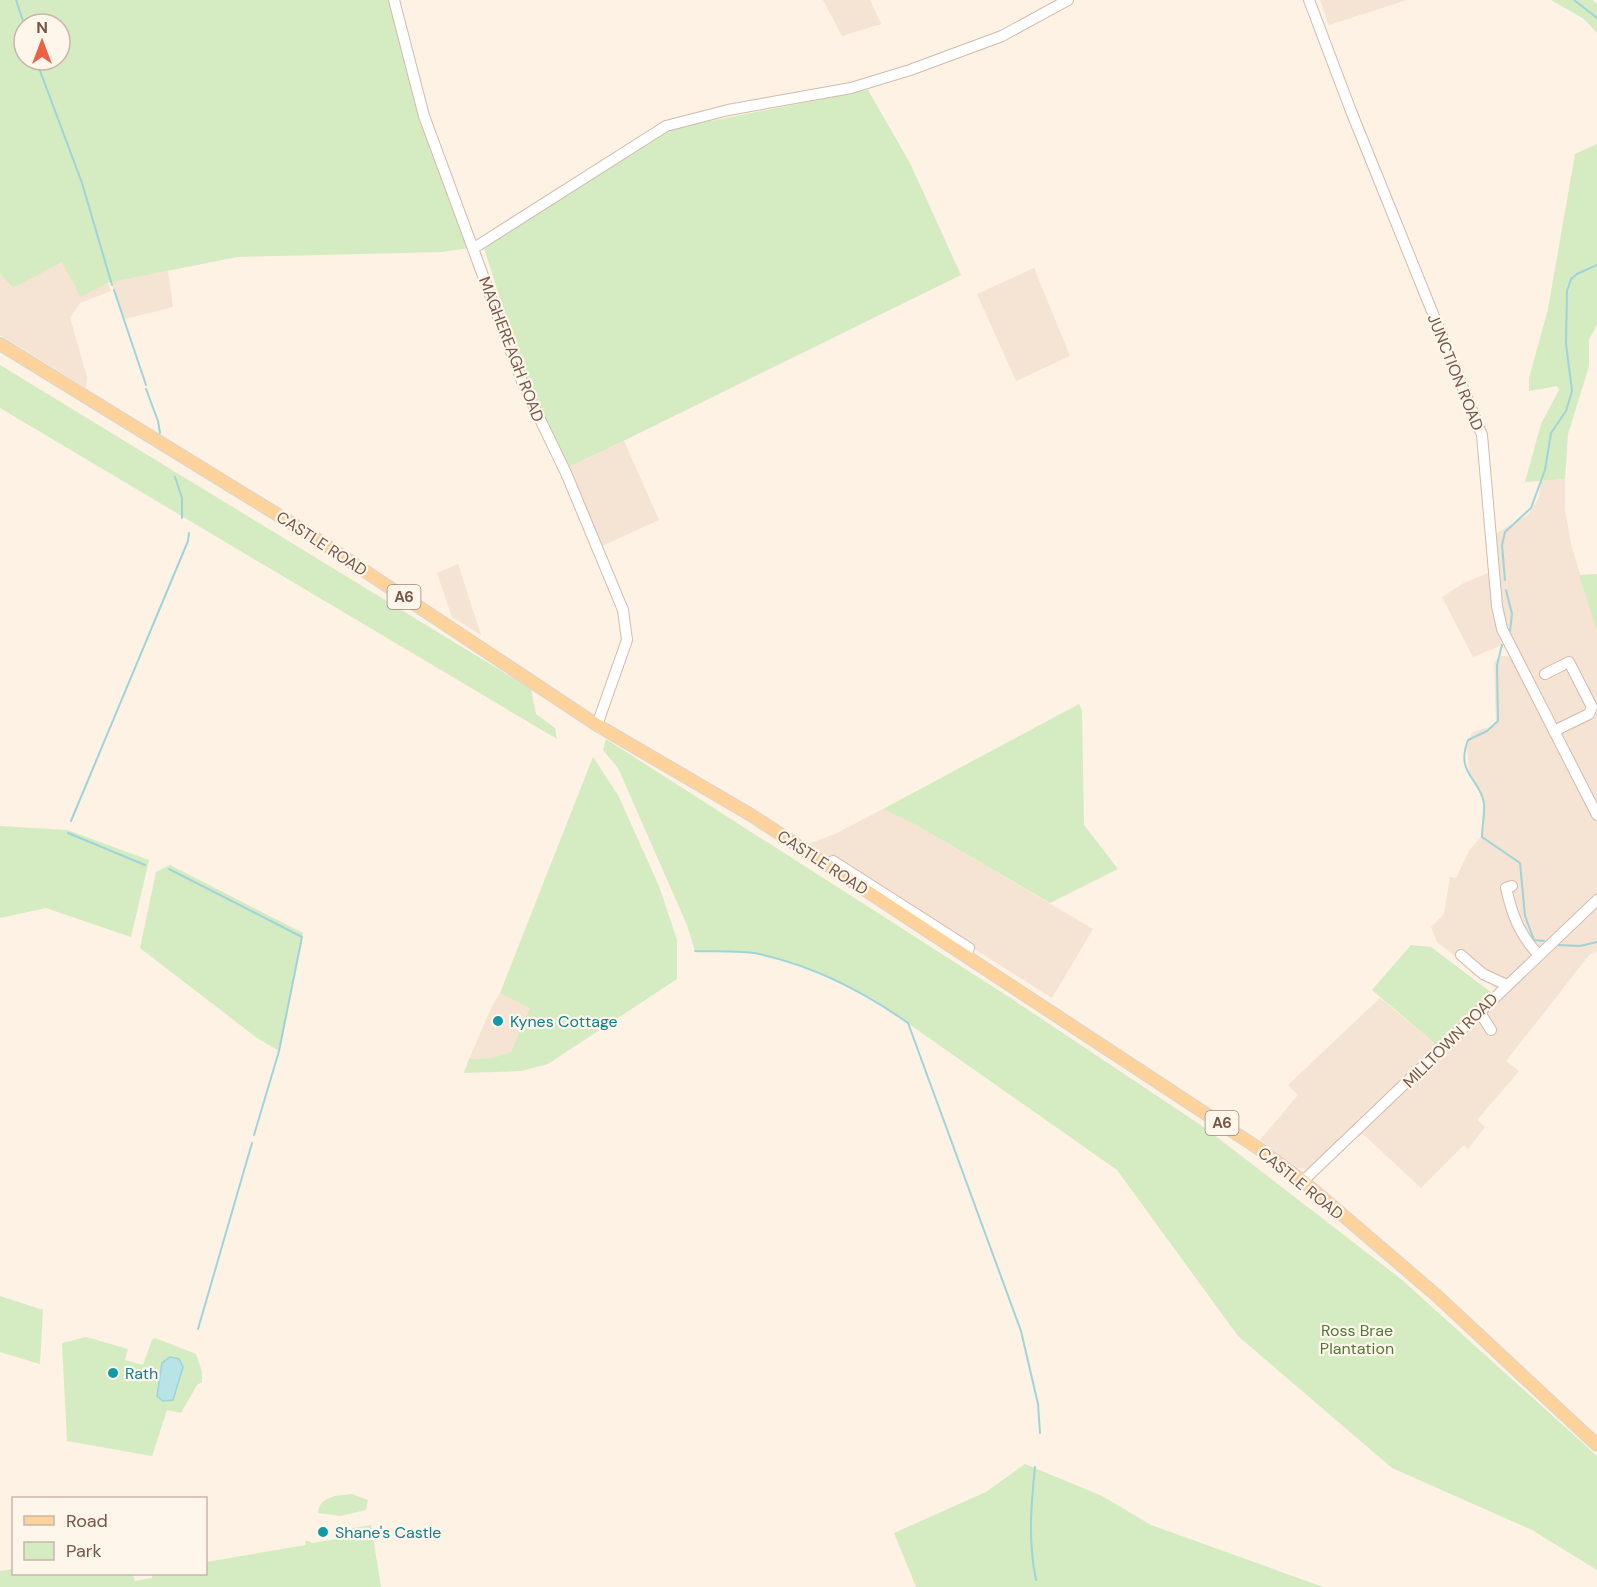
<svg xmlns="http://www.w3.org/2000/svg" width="1597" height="1587" font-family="'DM Sans',sans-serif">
  <rect width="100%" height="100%" fill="#fdf2e4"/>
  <!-- residential -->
  <g fill="#f5e3d3">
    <path d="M823,0H870L881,24L842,36Z"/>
    <path d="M1320,0H1407L1329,25Z"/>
    <path d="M93,245L111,291L80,303L70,318L87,377L86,388L0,335V274L13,288Z"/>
    <path d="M1034,268L1070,356L1016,381L977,294Z"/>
    <path d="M168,271L173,307L125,319L111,282Z"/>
    <path d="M624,441L659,520L602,546L569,467Z"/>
    <path d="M1565,479V509L1571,544L1597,631V951L1590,954L1506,1061L1519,1071L1477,1120L1485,1127L1468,1149L1464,1145L1421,1188L1363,1134L1325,1153L1307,1169L1298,1168L1260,1140L1298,1095L1288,1085L1380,998L1438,1046L1503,994L1437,942L1431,927L1444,914L1450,877L1456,878L1469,851L1481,837L1484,801L1469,771L1467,747L1472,732L1496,725L1494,662L1501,656L1520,657L1503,615L1495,534L1528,515L1539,497L1541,481Z"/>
    <path d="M458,564L467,592L481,635L452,617L437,573Z"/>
    <path d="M1488,573L1494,622L1502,645L1473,657L1442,597L1464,583Z"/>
    <path d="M883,809L918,826L1093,929L1052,998L808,844L835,834Z"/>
    <path d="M500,993L531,1008L511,1052L492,1058L469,1059L492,1006Z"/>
  </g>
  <!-- green -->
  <g fill="#d5ebc2" fill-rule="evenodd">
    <path d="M0,0H388L427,137L469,248L442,252L237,257L107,283L81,297L62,262L13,288L0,274ZM24,24H60V60H24Z"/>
    <path d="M1551,0H1592L1597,4V33L1584,19Z"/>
    <path d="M868,90L910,163L961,275L611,447L569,467L566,464L528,387L484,248L670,129Z"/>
    <path d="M1597,144V324L1589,340V366L1568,434L1565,479L1525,482L1541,424L1559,390L1557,386L1529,391V378L1548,309L1575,154Z"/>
    <path d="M0,365L531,689L536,714L555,728L557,739L0,408Z"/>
    <path d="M1597,574V631L1579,575Z"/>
    <path d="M1079,704L1082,710L1084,825L1118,869L1050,903L918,826L883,809Z"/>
    <path d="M606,739L1009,997L1205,1128L1401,1279L1597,1456V1570L1532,1530L1392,1468L1238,1336L1117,1170L872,998L809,968L757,953L695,951L687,925L618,768L603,750Z"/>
    <path d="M593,757L618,795L659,886L677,940V979L548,1064L521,1071L464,1073L469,1059L492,1058L511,1052L530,1008L500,993Z"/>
    <path d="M0,826L67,830L149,860L131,937L46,908L0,918Z"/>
    <path d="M170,865L303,933L279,1051L257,1038L140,948L156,872Z"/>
    <path d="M1411,945L1431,947L1492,993L1438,1046L1372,990Z"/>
    <path d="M0,1296L43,1310L40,1364L0,1352Z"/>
    <path d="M86,1337L128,1349L125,1360L143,1365L152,1340L155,1338L196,1354L202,1372V1382L197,1385L181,1413L167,1410L152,1456L67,1441L62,1343Z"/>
    <path d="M1025,1464L1102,1496L1151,1525L1323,1587H916L894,1533L986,1492Z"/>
    <path d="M352,1494L368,1500L366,1510L340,1516L318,1513C319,1496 339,1495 352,1494Z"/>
    <path d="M371,1525L381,1587H0V1571L13,1569L14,1574H133L135,1581L152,1578V1574H206V1562L306,1545L305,1541H308L312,1543L337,1539L336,1531Z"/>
  </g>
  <!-- water -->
  <path fill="#b8e3e7" stroke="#9ed4da" stroke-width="1.5" d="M170,1357L179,1359L183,1367L173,1400L163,1401L157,1396L162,1363Z"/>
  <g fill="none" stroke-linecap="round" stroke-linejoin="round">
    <!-- stream -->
    <g stroke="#9ed4da" stroke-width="2">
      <path d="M16,0L24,24"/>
      <path d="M1574,0L1597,18"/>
      <path d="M36,60L82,183L112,285"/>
      <path d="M114,290L146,385"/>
      <path d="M146,389L158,421L160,433"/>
      <path d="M175,477L182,498V518"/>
      <path d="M1505,580L1502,545L1505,532L1531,508L1545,470L1551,433L1566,411L1572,391L1566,344L1567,291L1571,279L1577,274L1597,265"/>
      <path d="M1506,590L1512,614L1510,631"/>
      <path d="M1502,645L1497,665L1498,721L1487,731L1468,740C1455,774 1480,778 1484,803C1485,814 1482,826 1482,837L1520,863L1525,916L1534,940L1544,941"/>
      <path d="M71,821L188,541L189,533"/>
      <path d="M68,833L145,865"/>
      <path d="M169,869L302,937L279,1051L254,1135"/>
      <path d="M1557,945L1580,946L1597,942"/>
      <path d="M695,951C715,952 739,950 759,954C814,966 863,991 908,1023L1021,1331L1038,1404L1040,1433"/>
      <path d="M198,1329L252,1143"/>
      <path d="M1035,1467C1031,1506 1028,1541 1036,1580"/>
    </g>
    <!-- minor casing -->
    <g stroke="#d1bbad" stroke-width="12">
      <g id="minor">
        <path d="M394,0L424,116L523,384L566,473L623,610L627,640L597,725"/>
        <path d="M1309,0L1351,111L1482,435L1497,606L1502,629L1597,815"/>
        <path d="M474,248L666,126L728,110L851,88L910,70L1002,36L1068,0"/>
        <path d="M1545,674L1569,662L1592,707L1589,714L1554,731"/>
        <path d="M827,864L833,861L969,948L966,955"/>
        <path d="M1512,886L1506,888C1512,914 1519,934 1538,954"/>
        <path d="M1461,955L1483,974L1507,985"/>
        <path d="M1479,1011L1491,1030"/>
        <path d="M1303,1181L1597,900"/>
      </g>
    </g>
    <!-- major casing -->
    <g stroke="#dcd3d0" stroke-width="14">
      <path id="major" d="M0,344L309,534L597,725L751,815L1264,1152L1303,1181L1436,1295L1597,1445"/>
    </g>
    <!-- minor -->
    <use href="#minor" stroke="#fff" stroke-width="10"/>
    <!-- major -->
    <use href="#major" stroke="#fed39b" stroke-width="12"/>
  </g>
  <!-- markers -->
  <g fill="#0f9aa8" stroke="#fff6eb" stroke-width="2">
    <circle cx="498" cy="1021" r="6"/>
    <circle cx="113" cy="1373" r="6"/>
    <circle cx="323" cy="1532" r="6"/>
  </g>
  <g text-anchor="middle" stroke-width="4.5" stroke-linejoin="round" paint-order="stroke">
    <!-- shield labels -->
    <g fill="#fff6eb" stroke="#a0877a" stroke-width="1.5">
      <rect x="387.5" y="585" width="33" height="24" rx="4.5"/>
      <rect x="1205.5" y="1111" width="33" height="24" rx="4.5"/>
    </g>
    <g font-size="15" font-weight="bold" fill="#775749">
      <text x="404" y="602">A6</text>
      <text x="1222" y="1128">A6</text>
    </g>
    <!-- street labels -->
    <g font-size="16" fill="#775749" stroke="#fff6eb">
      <text transform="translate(512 349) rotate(69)" y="6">MAGHEREAGH ROAD</text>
      <text transform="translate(1456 372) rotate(68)" y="6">JUNCTION ROAD</text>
      <text transform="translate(322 543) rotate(33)" y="6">CASTLE ROAD</text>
      <text transform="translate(823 862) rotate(33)" y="6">CASTLE ROAD</text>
      <text transform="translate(1450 1040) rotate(-45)" y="6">MILLTOWN ROAD</text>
      <text transform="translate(1301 1183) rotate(39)" y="6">CASTLE ROAD</text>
    </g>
    <!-- culture labels -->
    <g font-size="16" fill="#0d838f" stroke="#fff6eb" text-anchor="start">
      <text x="510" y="1027">Kynes Cottage</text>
      <text x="125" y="1379">Rath</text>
      <text x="335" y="1538">Shane's Castle</text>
    </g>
    <!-- park labels -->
    <g font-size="16" fill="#52773d" stroke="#fff6eb">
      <text x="1357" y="1336">Ross Brae<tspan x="1357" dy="18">Plantation</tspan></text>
    </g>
  </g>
  <!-- legend -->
  <rect x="12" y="1497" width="195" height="78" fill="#fff6eb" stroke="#c9b6aa" stroke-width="1.5"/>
  <rect x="24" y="1516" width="30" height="9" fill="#fed39b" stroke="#c9b6aa" stroke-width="1.5"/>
  <text x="66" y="1527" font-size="18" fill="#775749">Road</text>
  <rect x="24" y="1542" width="30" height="18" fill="#d5ebc2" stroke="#c9b6aa" stroke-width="1.5"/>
  <text x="66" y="1557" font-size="18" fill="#775749">Park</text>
  <!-- north arrow -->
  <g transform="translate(42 42)"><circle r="28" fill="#fff6eb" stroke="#c9b6aa" stroke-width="1.5"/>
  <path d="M0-4.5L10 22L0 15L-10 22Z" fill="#eb6146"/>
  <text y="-9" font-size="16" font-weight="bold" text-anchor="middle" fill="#775749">N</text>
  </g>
</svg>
